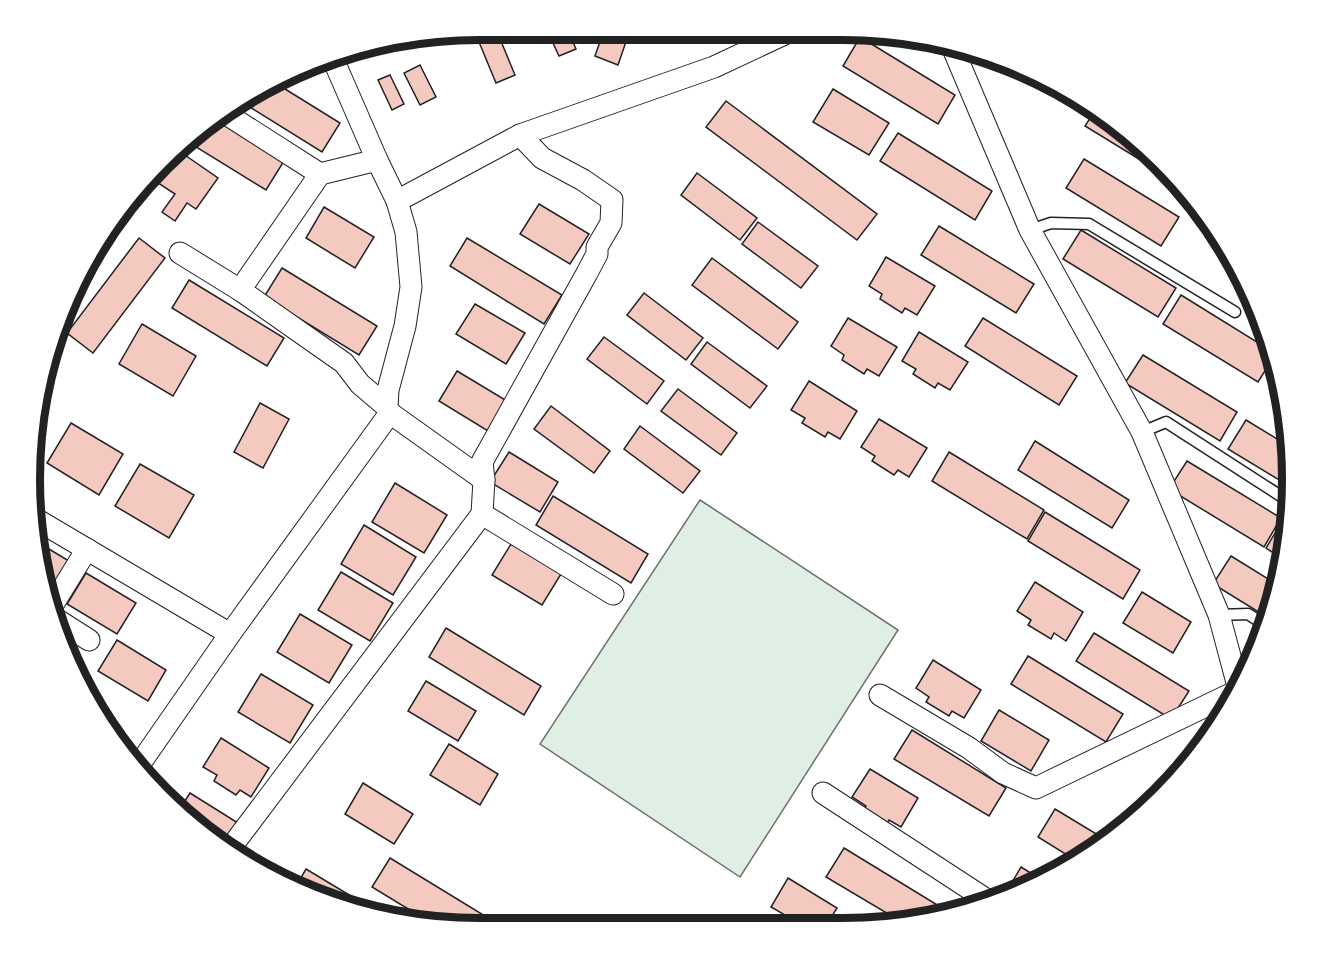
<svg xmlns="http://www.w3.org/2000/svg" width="1323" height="959" font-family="'Archivo Narrow',sans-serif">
  <rect width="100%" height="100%" fill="#fff"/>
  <!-- green -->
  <path fill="#e0efe3" stroke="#6f6f6f" stroke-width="1.5" d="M700,500L898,630L740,877L540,744Z"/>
  <!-- building -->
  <g fill="#f3c9c0" stroke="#222" stroke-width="1.5">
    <path d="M547,30H568L576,49L559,56Z"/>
    <path d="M604,30H630L618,65L595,56Z"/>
    <path d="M498,34L515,75L496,83L479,42Z"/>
    <path d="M860,37L955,95L938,124L843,66Z"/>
    <path d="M420,65L436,97L420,105L404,73Z"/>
    <path d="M390,75L404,104L392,110L378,80Z"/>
    <path d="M277,84L340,123L322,152L240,101Z"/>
    <path d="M833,89L889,123L869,155L813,122Z"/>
    <path d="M726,101L877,214L857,240L706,127Z"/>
    <path d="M1096,109L1170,178L1085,126Z"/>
    <path d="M215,119L284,161L266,190L188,142Z"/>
    <path d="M898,133L992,191L975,220L880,161Z"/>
    <path d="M179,151L218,178L196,209L187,203L175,221L162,212L175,194L149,177Z"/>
    <path d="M1084,159L1179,217L1161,246L1066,188Z"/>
    <path d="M697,173L757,218L740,240L681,195Z"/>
    <path d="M539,204L589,234L570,264L520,234Z"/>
    <path d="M324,207L374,237L355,268L306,238Z"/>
    <path d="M758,222L818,266L801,288L742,244Z"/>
    <path d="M939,226L1034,284L1016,313L921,255Z"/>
    <path d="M1081,230L1176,288L1158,317L1063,259Z"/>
    <path d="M139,238L165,258L93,353L67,333Z"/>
    <path d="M467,238L562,295L544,324L450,266Z"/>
    <path d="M886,257L935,286L917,315L905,308L902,313L880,299L882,294L869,286Z"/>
    <path d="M712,258L798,322L778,349L692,285Z"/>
    <path d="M282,268L377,326L359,355L264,297Z"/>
    <path d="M189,280L284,338L267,366L172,308Z"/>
    <path d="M644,293L703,338L686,360L627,315Z"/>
    <path d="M1181,295L1273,352L1275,355L1258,382L1163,324Z"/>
    <path d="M475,304L525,333L506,364L456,334Z"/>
    <path d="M848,318L897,347L879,376L867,369L864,374L842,360L844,355L831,346Z"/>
    <path d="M983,318L1077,376L1059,405L965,346Z"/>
    <path d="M142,324L196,356L173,396L119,364Z"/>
    <path d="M919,332L968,362L950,390L938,383L935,388L913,374L916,369L902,361Z"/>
    <path d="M604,337L664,381L647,404L587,359Z"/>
    <path d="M707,342L767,386L750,408L691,364Z"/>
    <path d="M1143,355L1237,412L1220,441L1125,383Z"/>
    <path d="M457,371L507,401L488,431L439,401Z"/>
    <path d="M809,381L857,411L840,439L828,432L825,437L802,423L805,418L791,410Z"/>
    <path d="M678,389L737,433L721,455L661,411Z"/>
    <path d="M260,403L289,419L263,468L234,452Z"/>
    <path d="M551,406L610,451L594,473L534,429Z"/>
    <path d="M879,419L927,448L909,477L898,470L894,475L872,461L875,456L861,447Z"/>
    <path d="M1246,420L1292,448L1291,487L1228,449Z"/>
    <path d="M71,423L123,454L99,495L47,463Z"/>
    <path d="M640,426L700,471L683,493L624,449Z"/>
    <path d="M1035,441L1129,500L1112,528L1018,470Z"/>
    <path d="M509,452L558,482L540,512L490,482Z"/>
    <path d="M949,452L1044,510L1027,539L932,481Z"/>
    <path d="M1187,461L1281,518L1264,547L1169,489Z"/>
    <path d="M140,464L194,495L169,538L115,506Z"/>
    <path d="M395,483L447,515L424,553L372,522Z"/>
    <path d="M553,496L648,554L631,583L536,525Z"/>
    <path d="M1045,512L1140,570L1123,599L1028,541Z"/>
    <path d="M1283,520L1290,523L1289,538L1284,560L1266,548Z"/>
    <path d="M364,525L416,557L393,595L341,564Z"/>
    <path d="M34,540L69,561L52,590L47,587Z"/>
    <path d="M511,544L561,574L542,605L492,575Z"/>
    <path d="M1231,556L1278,585L1270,619L1213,584Z"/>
    <path d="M341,572L393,603L370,641L318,610Z"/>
    <path d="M86,573L136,603L117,634L67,604Z"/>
    <path d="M1035,582L1083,612L1066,641L1054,633L1051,639L1028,625L1031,620L1017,611Z"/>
    <path d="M1142,592L1191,622L1173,653L1123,623Z"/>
    <path d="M300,614L352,645L329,683L277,652Z"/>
    <path d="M446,628L541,686L524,715L429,657Z"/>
    <path d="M1094,633L1189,691L1171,719L1076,661Z"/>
    <path d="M117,640L166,670L148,701L98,671Z"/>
    <path d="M1028,656L1123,714L1106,742L1011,684Z"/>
    <path d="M933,660L981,690L964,718L952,711L949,716L926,702L929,697L916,688Z"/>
    <path d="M261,674L313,705L290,743L238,712Z"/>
    <path d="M426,681L476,711L458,741L408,711Z"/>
    <path d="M999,710L1049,740L1031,771L981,741Z"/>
    <path d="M912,730L1006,788L989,816L894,759Z"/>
    <path d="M221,738L269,768L251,797L240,790L236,795L214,781L217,775L203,767Z"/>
    <path d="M449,744L498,774L480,805L430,775Z"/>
    <path d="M870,769L918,798L901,827L889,820L886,825L863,811L866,806L852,797Z"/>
    <path d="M363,783L413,814L394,844L345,814Z"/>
    <path d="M190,793L238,823L223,847L206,836L179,810Z"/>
    <path d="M1055,809L1108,841L1075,860L1038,837Z"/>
    <path d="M844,848L939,906L932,917L905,924L826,877Z"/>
    <path d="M390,858L485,916L478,928H450L436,926L372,887Z"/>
    <path d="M1021,867L1042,880L1016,895L1006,897L1004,896Z"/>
    <path d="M306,869L356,899L350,909L295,888Z"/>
    <path d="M788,878L837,908L826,926H790L782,921L785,915L771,907Z"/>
  </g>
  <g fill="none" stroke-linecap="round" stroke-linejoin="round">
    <!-- lane casing -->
    <g stroke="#222" stroke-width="13">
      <g id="lane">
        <path d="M1030,230L1051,223L1089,224L1235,312"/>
        <path d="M1142,432L1166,422L1290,502"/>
        <path d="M1219,615L1248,614L1268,627"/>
      </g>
    </g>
    <!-- street casing -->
    <g stroke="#222" stroke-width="23">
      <g id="street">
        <path d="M951,44L1030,230L1142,432L1219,615L1239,690"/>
        <path d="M223,112L320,174L377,160"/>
        <path d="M397,201L520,135L714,67L793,30"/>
        <path d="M180,253L240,290L344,363L360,384L387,407"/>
        <path d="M240,290L320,174"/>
        <path d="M390,413L484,480L482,514L613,594"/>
        <path d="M484,480L482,462L587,273L597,254V247L611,223L612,200L583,180L542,158L520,135"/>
        <path d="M34,518L230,634"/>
        <path d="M52,606L87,549"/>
        <path d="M56,619L89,640"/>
        <path d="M880,695L969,748L1003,773L1036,788L1239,690"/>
        <path d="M137,768L230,634L390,413L387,407L388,390L405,326L411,287L406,232L397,201L377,160L333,59"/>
        <path d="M823,793L990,902"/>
        <path d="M229,850L482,514"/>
      </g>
    </g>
    <!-- lane -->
    <use href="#lane" stroke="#fff" stroke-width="10"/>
    <!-- street -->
    <use href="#street" stroke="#fff" stroke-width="21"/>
  </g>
  <!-- crop -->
  <path d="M0 0H1323V959H0ZM479 40H843A439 439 0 0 1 1282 479V479A439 439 0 0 1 843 918H479A439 439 0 0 1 40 479V479A439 439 0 0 1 479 40Z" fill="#fff" fill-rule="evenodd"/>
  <path fill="none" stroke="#222" stroke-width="8" d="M479 40H843A439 439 0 0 1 1282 479V479A439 439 0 0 1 843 918H479A439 439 0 0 1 40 479V479A439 439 0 0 1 479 40Z"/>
</svg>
